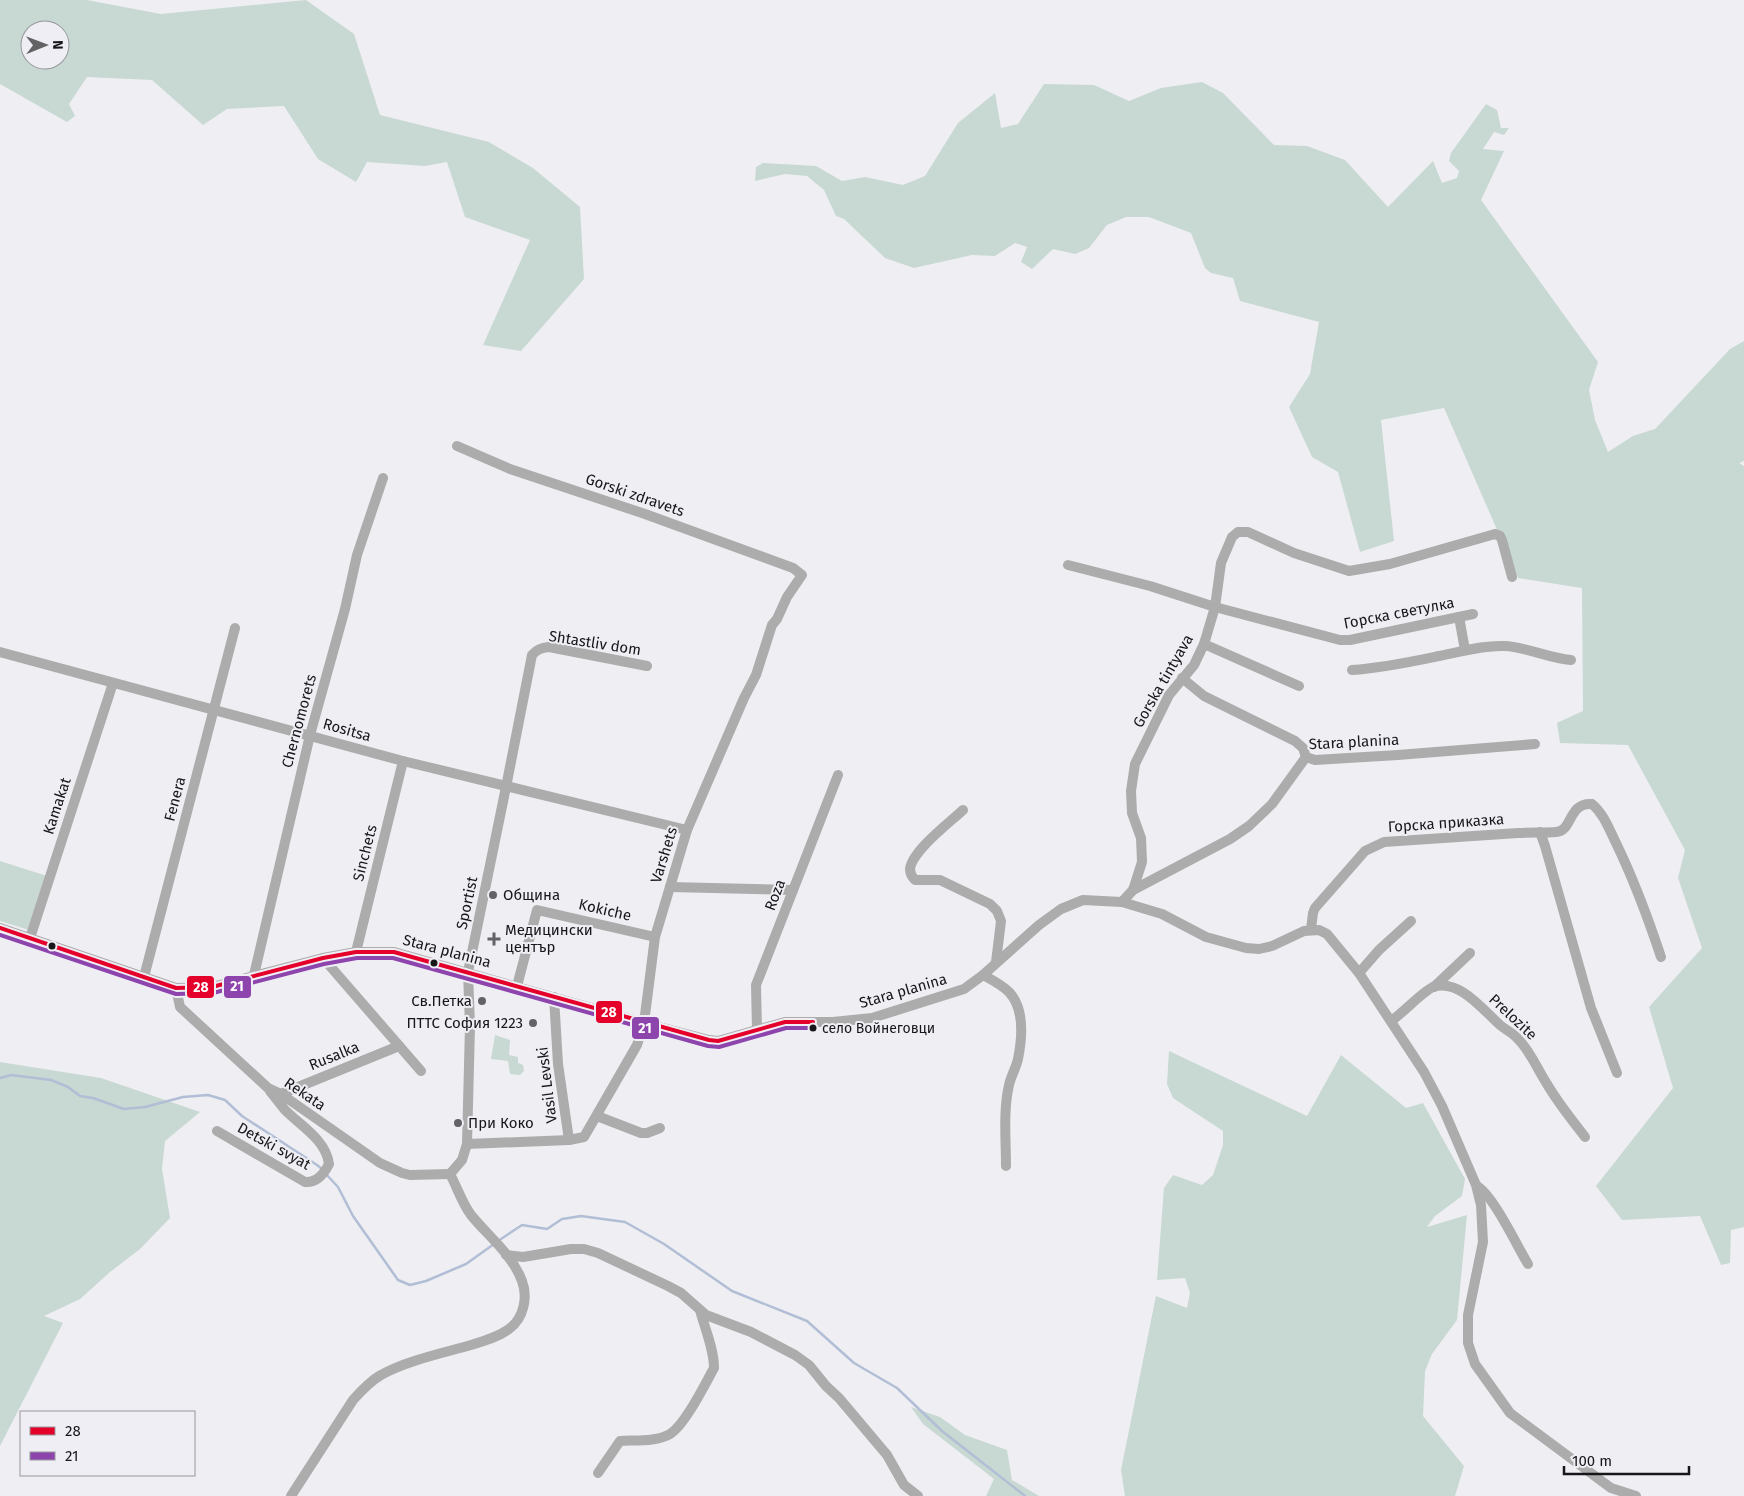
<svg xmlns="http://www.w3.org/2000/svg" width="1744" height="1496" font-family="'Fira Sans',sans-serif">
  <rect width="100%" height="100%" fill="#efeff3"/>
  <!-- green -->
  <g fill="#c8d8d2" fill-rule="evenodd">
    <path d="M0,0H87L161,14L306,0L354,34L380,115L489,142L533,168L580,207L584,279L521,351L483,345L530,240L465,217L447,162L425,166L367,162L356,182L318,159L284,106L227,109L203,125L152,80L87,77L69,104L75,116L67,122L0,84ZM30,30H60V60H30Z"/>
    <path d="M1202,82L1223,93L1274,145L1307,146L1345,160L1388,207L1433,161L1442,183L1457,178L1459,171L1449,161L1451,153L1486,104L1497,110L1501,128H1509L1504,135L1494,132L1483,149L1504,151L1481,200L1598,362L1589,390L1595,420L1608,452L1633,436L1655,429L1730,349L1744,341V461L1739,463L1744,466V1227L1731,1230L1730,1263L1721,1265L1700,1216L1622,1220L1596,1186L1673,1088L1649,1007L1702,948L1678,878L1685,850L1628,745L1560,743L1557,723L1583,711L1582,588L1518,578L1444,408L1381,420L1394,541L1360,552L1338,472L1312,457L1289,407L1310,374L1319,322L1240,301L1233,278L1211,273L1205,268L1191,233L1149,217H1126L1107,225L1089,248L1075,254L1053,249L1032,269L1021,262L1027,247L1015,243L995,256L972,255L914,268L885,258L844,219L836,216L824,190L807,176L785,174L755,181L756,167L763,163L816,166L842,181L865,177L903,185L925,176L958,123L995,93L1001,128L1018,124L1044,84L1094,85L1129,101L1161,88Z"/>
    <path d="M0,861L47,876L29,930L0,921Z"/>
    <path d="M495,1035L510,1040L509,1055L518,1057V1063L523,1065L524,1071L520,1075L510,1074L508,1061L491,1059Z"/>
    <path d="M1169,1051L1307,1116L1341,1055L1406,1108L1423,1103L1465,1179L1462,1196L1435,1216L1427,1227L1467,1215L1457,1320L1432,1354L1425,1371L1423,1416L1464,1466L1455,1496H1125L1121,1470L1156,1296L1187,1308L1190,1293L1185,1278L1157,1280L1164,1188L1173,1175L1202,1185L1213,1175L1223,1145V1131L1173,1098L1167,1084Z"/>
    <path d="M0,1062L101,1078L200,1112L165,1141L162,1169L170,1218L140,1249L110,1272L80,1299L44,1316L63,1323L0,1446Z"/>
    <path d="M911,1407L940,1417L965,1435L1007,1450L1012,1480L1039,1496H986L994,1479L923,1424Z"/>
  </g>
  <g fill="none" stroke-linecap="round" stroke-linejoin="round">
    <!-- stream -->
    <g stroke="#b1bed5" stroke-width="2.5">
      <path d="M0,1078L11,1075L51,1080L68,1087L80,1096L93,1098L124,1109L145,1107L183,1097L208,1095L225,1100L242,1116L317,1165L322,1169"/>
      <path d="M325,1173L338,1187L353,1216L398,1280L410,1285L426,1281L466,1264L494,1244"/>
      <path d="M498,1241L522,1225L547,1229L562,1219L581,1216L625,1222L664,1244L732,1291L807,1321L854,1363L897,1388L942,1431L1025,1496"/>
    </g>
    <!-- minor -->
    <g stroke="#adacac" stroke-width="10">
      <path d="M457,446L510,469L645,514L793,568L802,575L787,597L777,619L772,625L756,675L744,698L687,830L655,937L644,1023L637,1045L584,1137L569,1140L467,1144"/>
      <path d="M1068,565L1150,586L1215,607L1340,640H1350L1473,614"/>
      <path d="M1459,617L1465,650"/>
      <path d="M1204,644L1299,686"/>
      <path d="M0,652L403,761L687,830"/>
      <path d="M1352,670C1382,668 1410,662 1439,656C1461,652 1482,645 1504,646C1527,647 1548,658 1571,660"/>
      <path d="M1182,678L1204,696L1295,741L1303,748L1306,757"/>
      <path d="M1306,757L1315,760L1398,755L1535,744"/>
      <path d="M963,810C949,823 912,851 910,869C910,874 912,877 915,880H940L990,904L997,911L1001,921L996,962"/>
      <path d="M1540,832L1545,846L1591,1008L1617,1073"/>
      <path d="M670,887L793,890"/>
      <path d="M1133,890L1230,839L1249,826L1272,804L1306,757"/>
      <path d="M1122,902L1133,890L1142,862L1141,838L1132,813L1131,791L1135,764L1169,695L1194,665L1204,644L1215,607L1221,563L1232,537L1238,532H1248L1294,553L1349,571L1390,564L1495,534L1500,536L1502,540L1512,577"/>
      <path d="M0,928L176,988L212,987L323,958L356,952H394L644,1023L709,1040L718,1041L785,1022H833L872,1018L964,989L983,975L1039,925L1061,909L1083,900L1122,902L1162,914L1206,937L1246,948L1259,949L1272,946L1304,931L1319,930L1327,934L1359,973L1424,1072L1442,1106L1476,1185L1481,1205L1483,1242L1468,1315V1343L1475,1364L1510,1413L1611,1488L1636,1496"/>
      <path d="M1311,929L1313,913L1315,908L1365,851L1384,842C1429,839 1473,836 1518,833C1531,832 1544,833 1556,832C1573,831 1568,802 1592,804C1604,814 1609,829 1616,843C1634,880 1648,918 1661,957"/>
      <path d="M30,938L113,683"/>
      <path d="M356,952L403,761"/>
      <path d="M323,958L421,1071"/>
      <path d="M1359,973L1379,950L1411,921"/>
      <path d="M254,975L310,735L345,609L357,555L383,478"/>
      <path d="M983,975C992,980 1002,985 1009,992C1025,1009 1022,1039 1018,1059C1016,1068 1011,1076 1009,1085C1003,1111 1006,1140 1006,1166"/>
      <path d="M144,977L235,628"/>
      <path d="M517,986L537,910L655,937"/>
      <path d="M1434,987L1470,953"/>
      <path d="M176,988L180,1007L268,1088L281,1094L380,1163L402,1173L410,1175L450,1174"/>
      <path d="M554,997L558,1064L569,1140"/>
      <path d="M1391,1021C1403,1013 1422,992 1433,987C1459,978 1483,1010 1500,1025C1506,1030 1513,1033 1518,1039C1531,1052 1537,1069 1547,1084C1558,1103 1572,1120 1585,1137"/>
      <path d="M757,1030L756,985L838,775"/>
      <path d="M281,1094L399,1046"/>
      <path d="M597,1116L641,1133H647L660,1128"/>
      <path d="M217,1131L305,1182C317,1183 324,1174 329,1164C326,1140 301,1126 285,1110C280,1104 275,1097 270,1091"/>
      <path d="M450,1174L462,1160L467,1144L470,1026L468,972L506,787L532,655C537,649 542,648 549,647L647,666"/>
      <path d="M1477,1186C1493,1195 1517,1246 1528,1264"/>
      <path d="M506,1255L523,1257L571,1249H584L598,1253L668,1286L681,1293L706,1315L751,1332L795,1355L809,1365L826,1386L839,1398L887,1455L904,1485L918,1496"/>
      <path d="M598,1473L620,1441C635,1440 657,1442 670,1434C685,1425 705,1384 714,1368C714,1349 705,1329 700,1310"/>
      <path d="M291,1496L353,1400C361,1391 370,1381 381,1375C405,1361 443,1353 471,1345C484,1341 498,1337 509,1329C524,1318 528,1297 522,1281C512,1254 488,1236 471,1215C462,1203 457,1187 450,1174"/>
    </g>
    <!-- bus-1 casing -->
    <g stroke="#eeeef4" stroke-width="8">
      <path id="bus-1" d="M0,928L176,988L212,987L323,958L356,952H394L709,1040L718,1041L785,1022H813"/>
    </g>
    <!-- bus-2 casing -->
    <g stroke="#eeeef4" stroke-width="8">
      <path id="bus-2" d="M0,935L176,994L213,993L324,964L357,958H393L708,1046L719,1047L786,1028H813"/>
    </g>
    <!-- bus-1 -->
    <use href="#bus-1" stroke="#e4002b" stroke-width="4"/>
    <!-- bus-2 -->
    <use href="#bus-2" stroke="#8e44ad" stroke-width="4"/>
  </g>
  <!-- markers -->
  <g fill="#636365" stroke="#eeeef4" stroke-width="2">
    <circle cx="493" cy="895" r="5"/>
    <path d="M491.5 931.5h5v5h5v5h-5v5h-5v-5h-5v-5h5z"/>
    <circle cx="482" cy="1001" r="5"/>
    <circle cx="533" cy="1023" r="5"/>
    <circle cx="458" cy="1123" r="5"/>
  </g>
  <g fill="#171719" stroke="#eeeef4" stroke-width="2">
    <circle cx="52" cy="946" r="4.5"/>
    <circle cx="434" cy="963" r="4.5"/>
    <circle cx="813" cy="1028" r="4.5"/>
  </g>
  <g text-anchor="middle" stroke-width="4" stroke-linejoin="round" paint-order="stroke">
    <!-- bus labels -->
    <g font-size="14" fill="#171719" stroke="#eeeef4" text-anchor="start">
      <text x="822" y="1033">село Войнеговци</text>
    </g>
    <!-- street labels -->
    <g font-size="15" fill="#171719" stroke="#eeeef4">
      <text transform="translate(635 495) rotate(19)" y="5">Gorski zdravets</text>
      <text transform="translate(1399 613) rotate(-11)" y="5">Горска светулка</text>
      <text transform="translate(595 643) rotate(9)" y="5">Shtastliv dom</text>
      <text transform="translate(1163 681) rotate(-60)" y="5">Gorska tintyava</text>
      <text transform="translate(299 721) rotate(-75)" y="5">Chernomorets</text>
      <text transform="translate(347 730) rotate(16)" y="5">Rositsa</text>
      <text transform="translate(1354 742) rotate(-3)" y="5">Stara planina</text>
      <text transform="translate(175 799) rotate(-75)" y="5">Fenera</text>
      <text transform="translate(57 806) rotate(-72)" y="5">Kamakat</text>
      <text transform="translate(1446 823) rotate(-4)" y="5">Горска приказка</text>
      <text transform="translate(365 853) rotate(-76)" y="5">Sinchets</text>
      <text transform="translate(664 855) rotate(-73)" y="5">Varshets</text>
      <text transform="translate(775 895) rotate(-69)" y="5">Roza</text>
      <text transform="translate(467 903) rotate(-78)" y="5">Sportist</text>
      <text transform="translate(605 910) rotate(13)" y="5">Kokiche</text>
      <text transform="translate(447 951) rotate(15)" y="5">Stara planina</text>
      <text transform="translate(903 991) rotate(-16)" y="5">Stara planina</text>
      <text transform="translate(1513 1017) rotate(43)" y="5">Prelozite</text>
      <text transform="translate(334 1056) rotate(-22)" y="5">Rusalka</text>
      <text transform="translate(547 1085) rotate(-97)" y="5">Vasil Levski</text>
      <text transform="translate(305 1094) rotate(34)" y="5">Rekata</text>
      <text transform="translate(274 1146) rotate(29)" y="5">Detski svyat</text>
    </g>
    <!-- poi labels -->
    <g font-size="15" fill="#171719" stroke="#eeeef4" text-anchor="start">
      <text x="503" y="900">Община</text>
      <text x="505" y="935">Медицински<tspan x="505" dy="17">център</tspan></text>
      <text x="472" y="1006" text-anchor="end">Св.Петка</text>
      <text x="523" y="1028" text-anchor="end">ПТТС София 1223</text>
      <text x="468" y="1128">При Коко</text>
    </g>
  </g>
  <g stroke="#eeeef4" stroke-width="2">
    <rect x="223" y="975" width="29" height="24" rx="5" fill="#8e44ad"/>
    <rect x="186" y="975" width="29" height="24" rx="5" fill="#e4002b"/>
    <rect x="595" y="1000" width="28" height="24" rx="5" fill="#e4002b"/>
    <rect x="631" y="1016" width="29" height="24" rx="5" fill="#8e44ad"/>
  </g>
  <g font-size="14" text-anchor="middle" font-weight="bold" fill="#fff">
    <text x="237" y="991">21</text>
    <text x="201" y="992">28</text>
    <text x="609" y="1017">28</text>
    <text x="645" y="1033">21</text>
  </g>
  <!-- legend -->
  <rect x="20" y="1411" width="175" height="65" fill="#eeeef4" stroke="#98989c"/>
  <rect x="30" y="1427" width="25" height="8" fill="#e4002b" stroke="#98989c"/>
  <text x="65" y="1436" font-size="15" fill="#171719">28</text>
  <rect x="30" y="1452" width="25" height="8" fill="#8e44ad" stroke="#98989c"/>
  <text x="65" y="1461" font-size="15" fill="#171719">21</text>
  <!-- north arrow -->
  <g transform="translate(45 45) rotate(89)"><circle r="24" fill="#eeeef4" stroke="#98989c"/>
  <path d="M0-4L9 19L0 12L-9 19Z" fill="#636365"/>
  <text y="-8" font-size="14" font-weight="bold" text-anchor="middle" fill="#171719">N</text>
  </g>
  <!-- scale -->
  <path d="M1564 1466v8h125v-8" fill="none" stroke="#171719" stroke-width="2.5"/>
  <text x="1572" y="1466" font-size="15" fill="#171719" stroke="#eeeef4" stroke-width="4" paint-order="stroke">100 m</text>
</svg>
